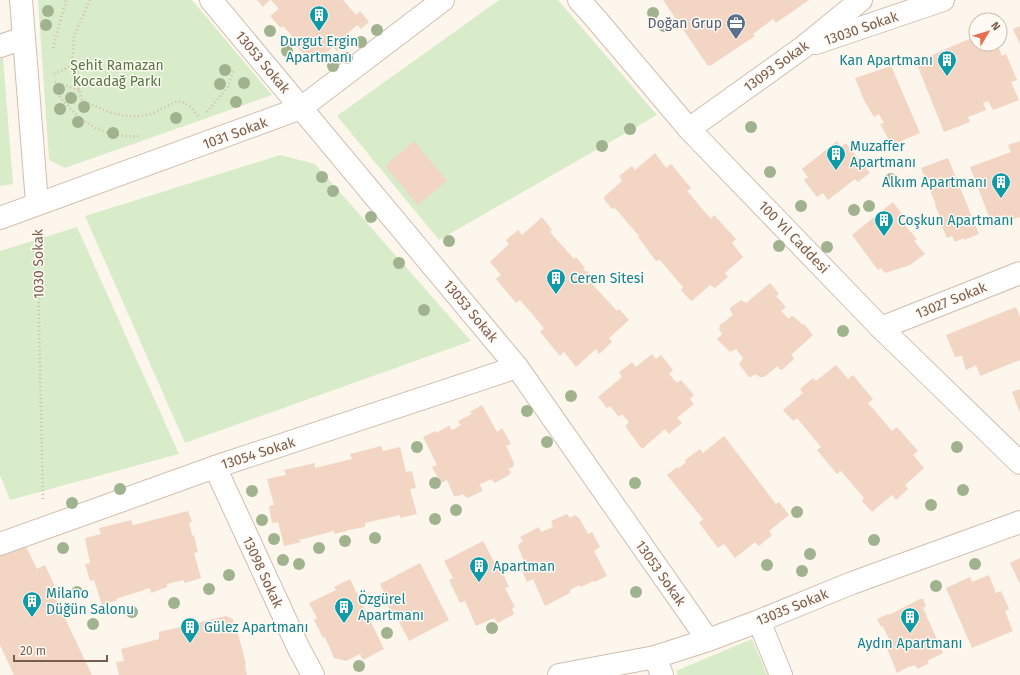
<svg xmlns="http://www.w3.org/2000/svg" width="1020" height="675" font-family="'Fira Sans',sans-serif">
  <rect width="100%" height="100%" fill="#fdf6ec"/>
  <!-- green -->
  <g fill="#d8ecc9">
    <path d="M38,0H192L272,95L65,168L49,160Z"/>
    <path d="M499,0H558L657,115L439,240L337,116Z"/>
    <path d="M3,57L13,184L0,186V58Z"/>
    <path d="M280,155L315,164L471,341L185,443L85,216Z"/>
    <path d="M77,227L179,454L10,500L0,475V251Z"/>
    <path d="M752,639L767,675H678L676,671Z"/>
  </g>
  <!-- building -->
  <g fill="#f3d5c3">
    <path d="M257,0H270L263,7Z"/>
    <path d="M271,0H343L356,15L360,11L369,22L361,29L357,25L346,35L350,40L337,51L333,47L321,57L316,51L308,58L297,47L300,45L283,26L281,28L270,16L279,9Z"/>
    <path d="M663,0H809L776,23L773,19L753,34L755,36L710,66V65L708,66Z"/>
    <path d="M1020,26V44L1013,29Z"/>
    <path d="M976,36V44H997L1002,56L1006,54L1017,80L1011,82L1019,100L993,110L988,101L983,103L986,110L968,117L970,122L944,132L916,62Z"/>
    <path d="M891,66L920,133L892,145L880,124L884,123L879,114L874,117L865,102L855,78Z"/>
    <path d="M414,141L447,181L418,205L385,166Z"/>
    <path d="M837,141L841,147L846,143L870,173L858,182L855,179L828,200L823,193L817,197L804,180L808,177L802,169Z"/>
    <path d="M1020,141V217L993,227L970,167L1011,152L1008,145Z"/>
    <path d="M655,153L666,168L671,164L691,188L687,191L711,219L714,215L736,239L732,243L743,257L725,273L728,277L715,288L710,285L692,301L690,300L681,290L683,287L660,260L656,261L638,237L639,236L615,208L612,209L604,199V197L622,181L619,176L632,166L635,170Z"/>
    <path d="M948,158L979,234L964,240V238L955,242L952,236L947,238L938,218L940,217L935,205H936L921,168Z"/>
    <path d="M893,202L905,218L901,221L917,239L914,241L925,254L910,265L885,273L881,268L878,270L852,235Z"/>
    <path d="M542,217L552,230L550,232L574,259L576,257L585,268L583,269L586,272L587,271L596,282L593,285L617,311L619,309L629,320L609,338L612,342L599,354L596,349L576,367L564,352L560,356L540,332L544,328L520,300L516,303L496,279L501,275L490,262L509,244L506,240L518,230L522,235Z"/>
    <path d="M770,283L779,294L776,296L785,306V308L781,311L789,319L791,316H793L803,325L804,324L813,335L791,355L794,358L793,360L783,369L780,370L778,366L764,377H760L755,374L751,377H749L739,364L743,358L736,349L730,352L717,339L722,334L719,329L720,325L733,315L730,310V308L741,300L746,303Z"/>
    <path d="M1016,307L1020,317V360L980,376L976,365L966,370L962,356L955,357L946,335Z"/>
    <path d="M652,354L656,359L661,355L673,370L669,374L677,383L681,380L682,381L694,395L690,399L694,404L677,418L682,423L670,433L669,434L665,429L642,449L625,426L629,422L622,414L619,417L610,406L607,408L598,397L622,377L619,372L631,363L632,362L636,367Z"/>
    <path d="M836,365L848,379L853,375L873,399L868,403L892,431L897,427L918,451L913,455L924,468L905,485L908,489L896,500L892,495L872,512L862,501L864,498L841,471L837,474L817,450L821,447L797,418L793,421L783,410L803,393L800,389L813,378L816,381Z"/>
    <path d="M1020,389V413L1012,392Z"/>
    <path d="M482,405L497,432L502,428L511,444L506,446L514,463L513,467L508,469L511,472L509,475L495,483L491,479L479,485L482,488V491L468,498L462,494L459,496H454L447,480L441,483L432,467L437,465L423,437L435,431L436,433L448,426H450L451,430L456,428L461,425L458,422L460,420L472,414L470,412Z"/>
    <path d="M724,436L776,504L779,502L789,515L769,531L772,535L759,546L755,542L735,558L724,544L718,548L699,523L703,519L667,475L677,467L679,468L686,462L685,460L700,449L703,453Z"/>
    <path d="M381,446L383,451L400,447L406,472L412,471L416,488L410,489L417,514L400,518V515L365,523V527L348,530L347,531L334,534V531L299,540L301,542L284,546L278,522L272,523L269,506L274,505L267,479L286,475L284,470L315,463V468L352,459L350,454Z"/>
    <path d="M188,511L192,522L189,523L192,535L194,536L198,552L194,553L201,578L185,583L183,580L167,584V587L151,593L150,588L116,599L118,600L102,605L94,580L90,581L85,564L90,563L85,538L101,534L99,528L131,520L133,525Z"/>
    <path d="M567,514L570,518L575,515L579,518L588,534L592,532L600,547L594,551L607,576L595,582L593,581L581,587L579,585L570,590V593L545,606L533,579L527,582L520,566L525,564L518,546L520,543L523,541L520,537L539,527L541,532L553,527L551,521Z"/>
    <path d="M483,541L495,564L498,562L509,587L505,588L515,607L512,608L514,614L498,623L494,618L476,626L465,601L460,603L449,580L453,578L444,561Z"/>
    <path d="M25,545L37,569L45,565L56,589L52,591L92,675H14L0,645V549Z"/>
    <path d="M1020,558V584L1010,563Z"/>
    <path d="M420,563L449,620L409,641L396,616H394L387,605L389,604L380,584Z"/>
    <path d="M989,575L996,593L1001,591L1009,609L1005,611L1013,631L972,648L946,588L970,577L972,582Z"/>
    <path d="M350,579L384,649L363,660L360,654L346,661L334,658L325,637L323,638L314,620L317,618L309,603L336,590L334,587Z"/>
    <path d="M920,599H923L926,606L923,608L943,653L927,661L929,663L918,669L915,665L910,667V666L897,673L885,643L890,641L882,625L881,627L877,619L888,614L889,615Z"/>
    <path d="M226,616L233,619L235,632L238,634L246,664L245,666L247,675H119L116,662L124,661L121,649L159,639V632Z"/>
  </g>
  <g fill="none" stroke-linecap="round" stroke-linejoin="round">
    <!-- minor casing -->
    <g stroke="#d1beb0" stroke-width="24">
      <g id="minor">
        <path d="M21,0L37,203"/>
        <path d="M211,0L517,367L708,640"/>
        <path d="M579,0L596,19L689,129L881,328L1020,463"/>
        <path d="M816,43L943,0"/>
        <path d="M0,46L24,38"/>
        <path d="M689,129L802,48L861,0"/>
        <path d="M0,218L301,108L443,0"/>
        <path d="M881,328L1020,273"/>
        <path d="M215,467L299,649L313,675"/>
        <path d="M0,544L215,467L517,367"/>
        <path d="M759,621L781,675"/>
        <path d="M655,657L662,675"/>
        <path d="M559,675L655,657L708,640L759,621L852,583L1020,522"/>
      </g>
    </g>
    <!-- path -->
    <g stroke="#d9b8a5" stroke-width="2.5" stroke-dasharray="1 3" stroke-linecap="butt">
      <path d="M90,0L74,36L72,66L82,100C102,110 124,120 147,115C157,113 169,104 178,101L189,105L199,117"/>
      <path d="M53,48L66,0"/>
      <path d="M54,74L72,66"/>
      <path d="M55,82L79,90"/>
      <path d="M57,93C78,121 103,139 140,136"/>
      <path d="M207,112L228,87L234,69"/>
      <path d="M37,234L43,501"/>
    </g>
    <!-- minor -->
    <use href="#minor" stroke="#fff" stroke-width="22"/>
  </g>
  <!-- trees -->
  <g fill="#a0b28e">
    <circle cx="48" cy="11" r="6"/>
    <circle cx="653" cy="13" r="6"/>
    <circle cx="46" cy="25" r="6"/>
    <circle cx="664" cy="26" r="6"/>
    <circle cx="377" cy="30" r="6"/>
    <circle cx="270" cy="31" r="6"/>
    <circle cx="361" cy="42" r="6"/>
    <circle cx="287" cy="51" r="6"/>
    <circle cx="347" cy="58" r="6"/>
    <circle cx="333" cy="66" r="6"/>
    <circle cx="225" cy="70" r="6"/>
    <circle cx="244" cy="83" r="6"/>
    <circle cx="220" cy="84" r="6"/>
    <circle cx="59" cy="89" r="6"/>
    <circle cx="71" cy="98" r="6"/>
    <circle cx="236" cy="102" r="6"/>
    <circle cx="84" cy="107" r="6"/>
    <circle cx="60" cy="109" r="6"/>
    <circle cx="176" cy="118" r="6"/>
    <circle cx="78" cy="122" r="6"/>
    <circle cx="751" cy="127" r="6"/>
    <circle cx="630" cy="129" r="6"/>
    <circle cx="113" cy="133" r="6"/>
    <circle cx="602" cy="146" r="6"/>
    <circle cx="770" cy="172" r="6"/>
    <circle cx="322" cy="177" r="6"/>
    <circle cx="891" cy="179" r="6"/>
    <circle cx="333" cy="191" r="6"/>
    <circle cx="801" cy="206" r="6"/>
    <circle cx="869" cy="206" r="6"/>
    <circle cx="854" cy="210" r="6"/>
    <circle cx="371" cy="217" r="6"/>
    <circle cx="449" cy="241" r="6"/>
    <circle cx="779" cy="246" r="6"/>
    <circle cx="827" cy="247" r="6"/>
    <circle cx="399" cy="263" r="6"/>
    <circle cx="424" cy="310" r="6"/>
    <circle cx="843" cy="331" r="6"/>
    <circle cx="571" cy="396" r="6"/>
    <circle cx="527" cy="411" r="6"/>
    <circle cx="547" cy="442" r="6"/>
    <circle cx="417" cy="447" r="6"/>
    <circle cx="957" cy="447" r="6"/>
    <circle cx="435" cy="483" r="6"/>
    <circle cx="635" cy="483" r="6"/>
    <circle cx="120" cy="489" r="6"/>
    <circle cx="963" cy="490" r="6"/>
    <circle cx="252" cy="491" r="6"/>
    <circle cx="72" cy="503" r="6"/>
    <circle cx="931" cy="505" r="6"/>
    <circle cx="456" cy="510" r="6"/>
    <circle cx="797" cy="512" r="6"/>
    <circle cx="435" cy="519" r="6"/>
    <circle cx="262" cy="520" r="6"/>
    <circle cx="375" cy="538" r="6"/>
    <circle cx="274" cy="539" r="6"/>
    <circle cx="874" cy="540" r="6"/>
    <circle cx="345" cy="541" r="6"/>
    <circle cx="63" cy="548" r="6"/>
    <circle cx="319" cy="548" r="6"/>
    <circle cx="810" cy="554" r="6"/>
    <circle cx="283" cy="560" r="6"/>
    <circle cx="299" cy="564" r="6"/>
    <circle cx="975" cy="564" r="6"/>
    <circle cx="767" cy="565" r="6"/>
    <circle cx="802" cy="571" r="6"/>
    <circle cx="229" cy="575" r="6"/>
    <circle cx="936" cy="586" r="6"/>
    <circle cx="209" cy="589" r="6"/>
    <circle cx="77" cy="592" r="6"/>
    <circle cx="636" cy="592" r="6"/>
    <circle cx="174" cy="603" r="6"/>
    <circle cx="132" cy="612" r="6"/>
    <circle cx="93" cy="624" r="6"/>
    <circle cx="492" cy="628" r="6"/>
    <circle cx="387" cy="633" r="6"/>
    <circle cx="359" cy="666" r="6"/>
  </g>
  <!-- icons -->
  <defs>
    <g id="building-pin" transform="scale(1)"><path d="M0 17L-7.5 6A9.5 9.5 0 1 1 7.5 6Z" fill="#0f9aa8" stroke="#fffaf3"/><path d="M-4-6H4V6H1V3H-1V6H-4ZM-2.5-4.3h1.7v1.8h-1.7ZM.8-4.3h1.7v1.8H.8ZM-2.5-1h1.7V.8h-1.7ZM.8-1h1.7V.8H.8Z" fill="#fff"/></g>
    <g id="office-pin" transform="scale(1)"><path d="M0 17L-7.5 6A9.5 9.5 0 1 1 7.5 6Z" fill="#5c6f8a" stroke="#fffaf3"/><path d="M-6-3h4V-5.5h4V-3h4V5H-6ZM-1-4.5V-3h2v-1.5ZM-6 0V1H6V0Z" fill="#fff"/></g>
  </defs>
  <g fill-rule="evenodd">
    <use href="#building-pin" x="319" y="15"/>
    <use href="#office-pin" x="736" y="23"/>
    <use href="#building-pin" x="947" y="60"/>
    <use href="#building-pin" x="836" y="154"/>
    <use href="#building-pin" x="1001" y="182"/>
    <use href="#building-pin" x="884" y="220"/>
    <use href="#building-pin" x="556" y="278"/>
    <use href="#building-pin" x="479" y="566"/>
    <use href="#building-pin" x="32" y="601"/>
    <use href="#building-pin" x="344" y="607"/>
    <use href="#building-pin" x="910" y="617"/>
    <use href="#building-pin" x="190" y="627"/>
  </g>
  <g text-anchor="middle" stroke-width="3" stroke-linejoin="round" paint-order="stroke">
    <!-- service labels -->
    <g font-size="14" fill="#4e5e75" stroke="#fffaf3" text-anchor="end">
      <text x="722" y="28">Doğan Grup</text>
    </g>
    <!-- street labels -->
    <g font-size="14" fill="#7a5c4d" stroke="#fffaf3">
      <text transform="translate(861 28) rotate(-19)" y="5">13030 Sokak</text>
      <text transform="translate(263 62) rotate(50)" y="5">13053 Sokak</text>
      <text transform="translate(776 66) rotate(-36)" y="5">13093 Sokak</text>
      <text transform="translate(235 133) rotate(-20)" y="5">1031 Sokak</text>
      <text transform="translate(794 237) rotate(46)" y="5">100 Yıl Caddesi</text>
      <text transform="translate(38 264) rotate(-91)" y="5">1030 Sokak</text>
      <text transform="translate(951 300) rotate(-22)" y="5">13027 Sokak</text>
      <text transform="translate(471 311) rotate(50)" y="5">13053 Sokak</text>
      <text transform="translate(258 453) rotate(-18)" y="5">13054 Sokak</text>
      <text transform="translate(263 572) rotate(65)" y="5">13098 Sokak</text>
      <text transform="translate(661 573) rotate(55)" y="5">13053 Sokak</text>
      <text transform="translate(792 607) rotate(-22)" y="5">13035 Sokak</text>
    </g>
    <!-- culture labels -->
    <g font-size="14" fill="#0d838f" stroke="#fffaf3" text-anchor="start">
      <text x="319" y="46" text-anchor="middle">Durgut Ergin<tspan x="319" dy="16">Apartmanı</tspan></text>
      <text x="933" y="65" text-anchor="end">Kan Apartmanı</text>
      <text x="850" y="151">Muzaffer<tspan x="850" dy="16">Apartmanı</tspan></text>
      <text x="987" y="187" text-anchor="end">Alkım Apartmanı</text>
      <text x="898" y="225">Coşkun Apartmanı</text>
      <text x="570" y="283">Ceren Sitesi</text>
      <text x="493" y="571">Apartman</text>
      <text x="46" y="598">Milano<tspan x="46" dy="16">Düğün Salonu</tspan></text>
      <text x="358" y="604">Özgürel<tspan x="358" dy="16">Apartmanı</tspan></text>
      <text x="204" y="632">Gülez Apartmanı</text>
      <text x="910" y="648" text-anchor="middle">Aydın Apartmanı</text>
    </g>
    <!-- park labels -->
    <g font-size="14" fill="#537a41" stroke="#fffaf3">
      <text x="117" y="70">Şehit Ramazan<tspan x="117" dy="16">Kocadağ Parkı</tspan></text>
    </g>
  </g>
  <!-- north arrow -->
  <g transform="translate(988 32) rotate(52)"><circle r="19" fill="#fffaf3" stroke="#cabbb1"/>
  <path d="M0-3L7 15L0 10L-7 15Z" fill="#e76f51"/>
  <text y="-6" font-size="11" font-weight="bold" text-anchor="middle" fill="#7a5c4d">N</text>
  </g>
  <!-- scale -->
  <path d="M14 655v6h93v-6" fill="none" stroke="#7a5c4d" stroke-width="2"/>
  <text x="20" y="655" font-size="12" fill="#7a5c4d" stroke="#fffaf3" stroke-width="3" paint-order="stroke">20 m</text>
</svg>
